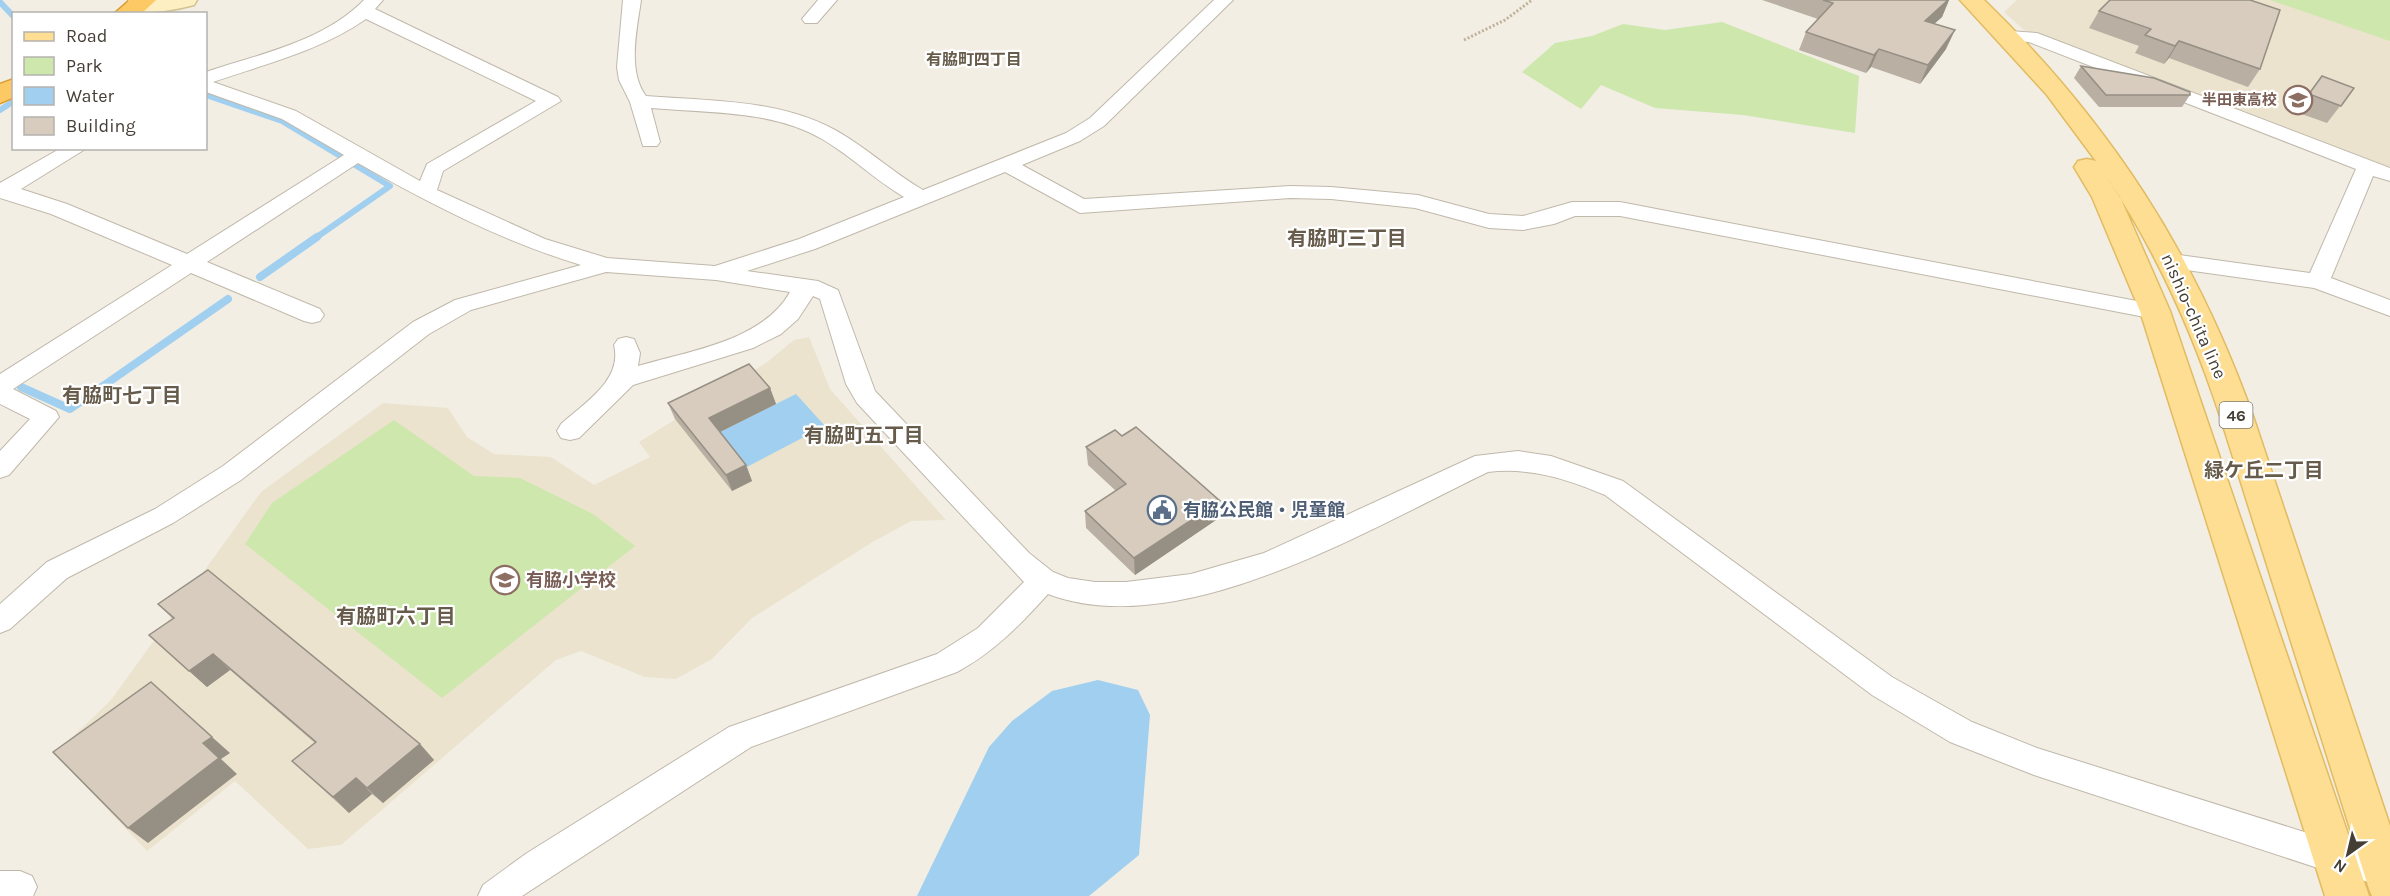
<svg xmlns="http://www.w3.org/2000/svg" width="2390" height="896" font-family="Karla,'Noto Sans JP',sans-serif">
  <rect width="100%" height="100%" fill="#f2eee4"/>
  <!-- education -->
  <g fill="#ebe3ce">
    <path d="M2017,0H2390V171L2024,30L2004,12Z"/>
    <path d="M809,337L830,389L946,520L911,521L871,543L752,618L712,659L676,679L645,677L581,651L556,660L341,845L308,849L235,781L147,851L55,754L111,700L261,492L383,403L448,408L467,437L494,454L551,457L594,485L650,457L639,442L766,363L794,340Z"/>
  </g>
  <!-- green -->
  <g fill="#cde7ad">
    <path d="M2270,0H2390V41Z"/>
    <path d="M1722,22L1859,76L1855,133L1743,115L1655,108L1601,85L1581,109L1522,72L1555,43L1592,36L1623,24L1665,30Z"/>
    <path d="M394,420L474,476L520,478L593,514L635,546L442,698L245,544L272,503Z"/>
  </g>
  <!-- water -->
  <g fill="#a0cfef">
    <path d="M796,394L825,426L743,469L716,434Z"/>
    <path d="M1098,680L1138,690L1150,715L1139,855L1089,896H917L989,747L1012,721L1052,691Z"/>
  </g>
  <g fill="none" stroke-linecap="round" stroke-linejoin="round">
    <!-- stream-far1 -->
    <g stroke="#a0cfef" stroke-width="6">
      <path d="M0,2L14,17"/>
      <path d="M206,95L282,121L390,186L314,239"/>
      <path d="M0,110L14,101"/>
    </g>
    <!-- stream -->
    <g stroke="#a0cfef" stroke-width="8">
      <path d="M260,277L317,237"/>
      <path d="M21,387L70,409L228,299"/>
    </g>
    <!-- street casing -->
    <g stroke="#c0b8aa" stroke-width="2">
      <g id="street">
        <path d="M364,0H383L375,9L558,97L561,101L443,171L437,190L545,239L607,258L715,266L799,239L904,197C875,180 851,156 822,139C772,110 708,113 651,108L660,142L657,146H643L630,102L619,80L617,67L623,0H641C637,29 627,71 646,96C709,101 778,99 835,130C866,147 892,172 923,190L1066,133L1090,118L1214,0H1233L1104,126L1080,141L1022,165L1084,199L1290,186L1331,187L1418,195L1489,214L1523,216L1572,202H1620L2163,306L2167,311L2163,316L2155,319L1620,216H1575L1554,224L1523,230L1489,228L1415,208L1331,199L1290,198L1080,213L1005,172L815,249L747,271L818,281L838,290L875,391L1029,553L1053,572L1068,578L1095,582H1126L1191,574L1264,553L1475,456L1518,451L1551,456L1623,481L1892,677L1972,722L2037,748L2336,842L2390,855V887L2336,874L2034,775L1950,742L1872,695L1605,495C1567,479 1530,467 1488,472C1371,528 1179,644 1048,594C1020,625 994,652 957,672L751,747L522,896H478L483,885L527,853L729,727L937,654L978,628L1024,582L857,403L846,384L820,299L813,296L798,319L781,334L753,348L633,385L579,438L570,440L561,438L557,431L561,424C584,403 623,380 614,345L618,339L626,337L634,339L640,353L638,366C688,351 763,341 790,292L716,280L606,272L471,310L429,334L241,480L173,523L67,578L10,629L0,633V604L47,562L155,509L223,466L413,322L455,300L581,265C502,241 430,204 358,163L207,262L320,309L324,315L320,321L312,323L304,321L191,273L13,389L56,411L59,417L9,475L0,478V451L30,419L0,404V374L172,265L51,214L0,198V183L61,148H87L21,189L67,204L187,254L344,155L282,119L206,92V72C259,54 323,42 364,0ZM366,19L536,101L427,164L420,181L296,111L213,82C265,64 320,51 366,19Z"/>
        <path d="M818,0H837L817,23H805L802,19Z"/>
        <path d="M2009,31L2037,33L2390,168V181L2373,176L2331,278L2390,300V316L2314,288L2172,268L2164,266L2161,261L2164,256L2172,254L2310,273L2356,169L2029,42L2003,40L2000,36L2003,32Z"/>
        <path d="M0,871H20L32,876L37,887L33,896H0Z"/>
      </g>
    </g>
    <!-- secondary casing -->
    <g stroke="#d2c294" stroke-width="3">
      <path id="secondary" d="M129,0H197L194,5C175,10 148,15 129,10L126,5Z"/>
    </g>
    <!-- primary casing -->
    <g stroke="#e2bb62" stroke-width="3">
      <path id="primary" d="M1960,0H1984C2109,121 2196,255 2254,419L2390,826V896H2372L2369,889L2221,419C2193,333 2157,252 2106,176L2120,197L2170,311L2369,896H2325L2140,311L2092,197L2074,167L2078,161L2087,159L2096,161L2047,95Z"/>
    </g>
    <!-- highway casing -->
    <g stroke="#dc9d34" stroke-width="3">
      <g id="highway">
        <path d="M130,0H156L141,14H114Z"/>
        <path d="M14,79V97L0,103V84Z"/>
      </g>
    </g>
    <!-- path -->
    <path stroke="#bfb198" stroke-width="3" stroke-dasharray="2 2" stroke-linecap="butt" d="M1464,40L1505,20L1532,0"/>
    <!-- street -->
    <use href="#street" fill="#fff" fill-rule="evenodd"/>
    <!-- secondary -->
    <use href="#secondary" fill="#feefc2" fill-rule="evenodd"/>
    <!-- primary -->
    <use href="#primary" fill="#fdde92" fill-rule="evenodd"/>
    <!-- highway -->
    <use href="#highway" fill="#fdc964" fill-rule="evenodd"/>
  </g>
  <!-- wall -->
  <g fill="#b9afa3">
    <path d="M1762,0H1949L1942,17L1934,24L1946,49L1920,84L1871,67L1866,73L1799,50L1806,32L1818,19Z"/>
    <path d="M2099,11L2260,69L2248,87L2169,58L2164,64L2135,53L2139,46L2089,28Z"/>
    <path d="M2081,66L2190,95L2182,107H2099L2074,78Z"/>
    <path d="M2322,76L2354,88L2327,123L2296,112Z"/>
    <path d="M770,388L776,404L720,432L746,465L752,481L732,491L675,419L668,403Z"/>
    <path d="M1086,447L1219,518L1135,575L1086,528L1085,511L1116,491L1088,465Z"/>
    <path d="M158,604L420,744L434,760L383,803L372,794L349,813L292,761L315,743L230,670L207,687L149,635L173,619Z"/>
  </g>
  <!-- shaded-wall -->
  <g fill="#968f84">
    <path d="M1948,0H1949L1942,17L1917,39L1925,21Z"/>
    <path d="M1955,30L1946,49L1920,84L1928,65Z"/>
    <path d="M2179,41L2169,58L2164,64L2175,46Z"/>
    <path d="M1879,49L1871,67L1866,73L1874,55Z"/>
    <path d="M770,388L776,404L716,434L709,418Z"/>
    <path d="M746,465L752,481L732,491L726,475Z"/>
    <path d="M1220,501L1219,518L1135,575L1134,558Z"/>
    <path d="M213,654L230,670L207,687L189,671Z"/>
    <path d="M212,737L230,753L221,759L237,774L148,843L128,828L203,743Z"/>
    <path d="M420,744L434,760L383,803L367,788Z"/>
    <path d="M356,778L372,794L349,813L333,797Z"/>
  </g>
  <!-- building -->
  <g fill="#d7ccbd" stroke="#968f84" stroke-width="1.5">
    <path d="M1823,0H1948L1925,21L1955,30L1928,65L1879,49L1874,55L1806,32L1833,3Z"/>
    <path d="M2110,0H2250L2280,10L2260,69L2179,41L2175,46L2145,35L2151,29L2099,11Z"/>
    <path d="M2081,66L2154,78L2190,92V95H2106Z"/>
    <path d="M2322,76L2354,88L2341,106L2309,94Z"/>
    <path d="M749,364L770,388L709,418L746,465L726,475L668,403Z"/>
    <path d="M1136,427L1220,501L1134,558L1085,511L1126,484L1086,447L1115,430L1122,436Z"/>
    <path d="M208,570L420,744L367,788L356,778L333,797L292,761L316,742L213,654L189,671L149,635L174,618L158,604Z"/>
    <path d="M151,682L212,737L203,743L219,758L128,828L53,752Z"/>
  </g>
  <!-- icons -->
  <defs>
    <g id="school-ring" transform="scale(1.5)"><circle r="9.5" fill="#fff" stroke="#8d6e63" stroke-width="1.5"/><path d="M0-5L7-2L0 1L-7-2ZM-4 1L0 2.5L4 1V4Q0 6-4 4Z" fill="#8d6e63"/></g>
    <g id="civic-ring" transform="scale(1.5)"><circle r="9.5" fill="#fff" stroke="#5c6f8a" stroke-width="1.5"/><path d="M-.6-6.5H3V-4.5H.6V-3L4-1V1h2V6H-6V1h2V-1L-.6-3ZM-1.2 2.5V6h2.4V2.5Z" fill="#5c6f8a"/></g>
  </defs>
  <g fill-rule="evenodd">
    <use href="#school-ring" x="2298" y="100"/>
    <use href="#civic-ring" x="1162" y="510"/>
    <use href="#school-ring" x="505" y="580"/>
  </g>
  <g text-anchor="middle" stroke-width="4.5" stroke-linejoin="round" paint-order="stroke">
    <!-- far-education labels -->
    <g font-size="15" font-weight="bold" fill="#785e54" stroke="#fff" text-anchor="end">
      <text x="2277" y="105">半田東高校</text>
    </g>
    <!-- far-neighbourhood labels -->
    <g font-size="16" font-weight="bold" fill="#675c4b" stroke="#fff">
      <text x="974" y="65">有脇町四丁目</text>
    </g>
    <!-- shield labels -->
    <rect fill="#fff" stroke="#7c7871" stroke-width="1.5" x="2219.5" y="402" width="33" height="26" rx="4.5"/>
    <g font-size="16" font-weight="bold" fill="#443e34">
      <text x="2236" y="421">46</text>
    </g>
    <!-- street labels -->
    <g font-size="18" fill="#443e34" stroke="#fff">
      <text transform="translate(2194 316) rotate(66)" y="6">nishio-chita line</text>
    </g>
    <!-- service labels -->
    <g font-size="18" font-weight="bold" fill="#4e5e75" stroke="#fff" text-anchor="start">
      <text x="1183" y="516">有脇公民館・児童館</text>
    </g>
    <!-- education labels -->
    <g font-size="18" font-weight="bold" fill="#785e54" stroke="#fff" text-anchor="start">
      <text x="526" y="586">有脇小学校</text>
    </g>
    <!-- neighbourhood labels -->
    <g font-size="20" font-weight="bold" fill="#675c4b" stroke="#fff">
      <text x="1347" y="245">有脇町三丁目</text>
      <text x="122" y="402">有脇町七丁目</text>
      <text x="864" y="442">有脇町五丁目</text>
      <text x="2264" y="477">緑ケ丘二丁目</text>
      <text x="396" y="623">有脇町六丁目</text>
    </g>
  </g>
  <!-- legend -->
  <rect x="12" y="12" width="195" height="138" fill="#ffffff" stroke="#b4b2ae" stroke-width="1.5"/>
  <rect x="24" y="32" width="30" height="9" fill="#fdde92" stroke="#b4b2ae" stroke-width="1.5"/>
  <text x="66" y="42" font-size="18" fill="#443e34">Road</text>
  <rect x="24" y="57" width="30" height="18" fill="#cde7ad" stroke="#b4b2ae" stroke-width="1.5"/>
  <text x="66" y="72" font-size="18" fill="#443e34">Park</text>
  <rect x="24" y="87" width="30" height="18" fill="#a0cfef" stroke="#b4b2ae" stroke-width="1.5"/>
  <text x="66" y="102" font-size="18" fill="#443e34">Water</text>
  <rect x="24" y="117" width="30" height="18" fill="#d7ccbd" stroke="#b4b2ae" stroke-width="1.5"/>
  <text x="66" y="132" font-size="18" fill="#443e34">Building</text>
  <!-- north arrow -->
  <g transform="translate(2348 854) rotate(214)" stroke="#ffffff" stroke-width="4.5" paint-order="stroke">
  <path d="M0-4.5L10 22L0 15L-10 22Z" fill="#443e34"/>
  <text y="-9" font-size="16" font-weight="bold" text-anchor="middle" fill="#443e34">N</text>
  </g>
</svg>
